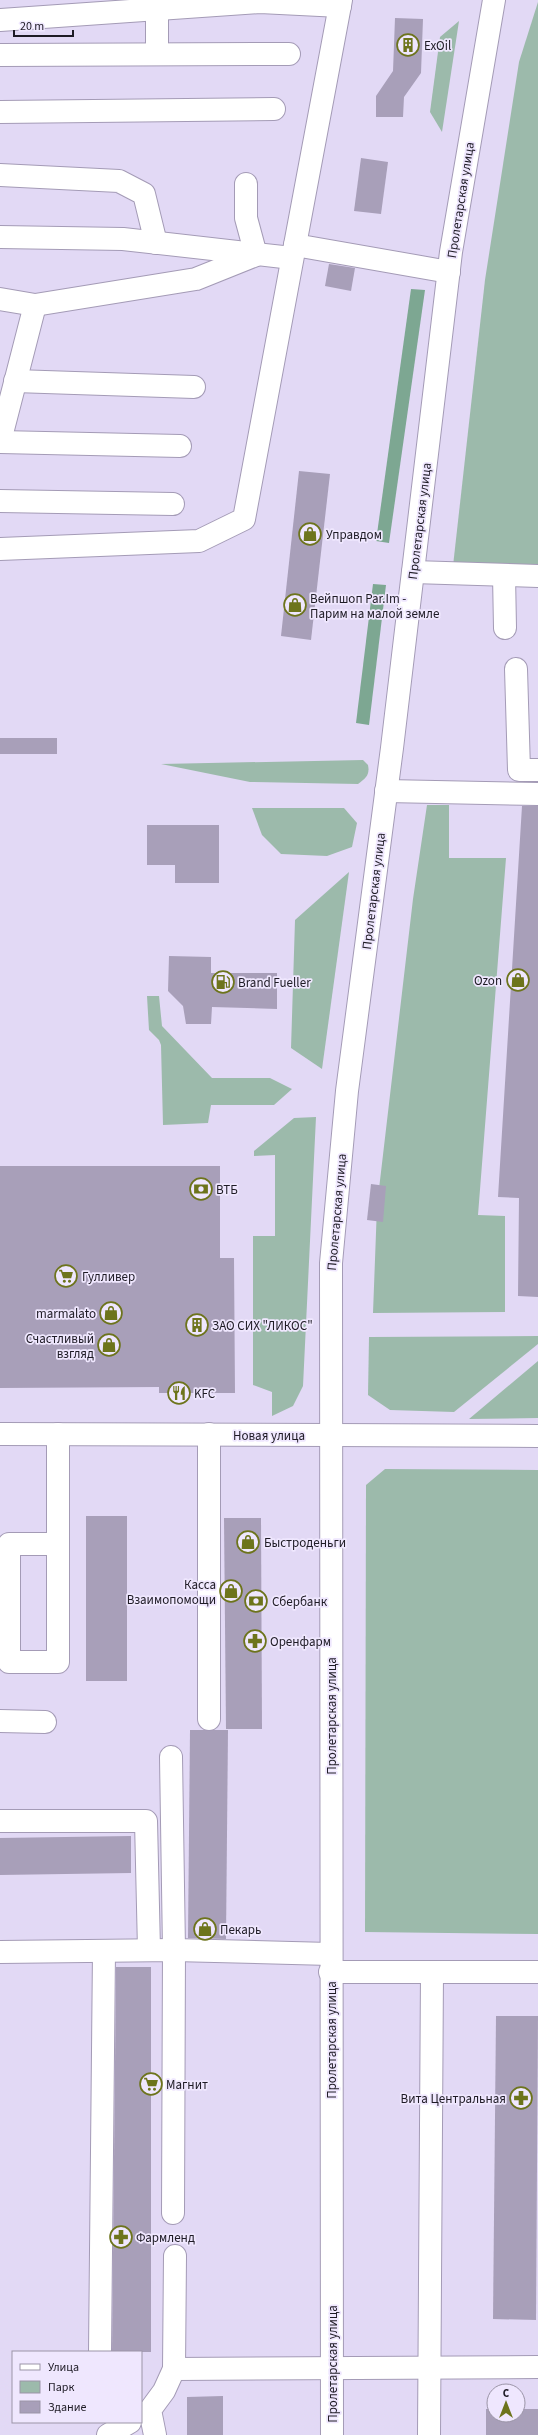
<svg xmlns="http://www.w3.org/2000/svg" width="538" height="2435" font-family="'Source Sans 3',sans-serif">
  <rect width="100%" height="100%" fill="#e2d9f5"/>
  <!-- green -->
  <g fill="#9cbaab">
    <path d="M538,2V566H453L485,280L519,62Z"/>
    <path d="M459,21L442,132L430,112L440,37Z"/>
    <path d="M363,760L368,765C370,775 366,778 358,784L250,782L161,764Z"/>
    <path d="M427,805H449V858H506L478,1215L505,1216V1312L373,1313L377,1206L413,899Z"/>
    <path d="M252,808H344L357,823L352,847L327,856L281,854L262,835Z"/>
    <path d="M349,872L322,1069L291,1048L295,920Z"/>
    <path d="M147,996H159L162,1026L212,1078H270L292,1089L274,1105H211L208,1123L163,1125L161,1045L159,1040L149,1030Z"/>
    <path d="M316,1117L303,1386L293,1406L272,1416V1392L253,1385V1236H275V1155L254,1156V1151L294,1118Z"/>
    <path d="M538,1336V1344L454,1412L390,1410L368,1395L369,1337Z"/>
    <path d="M538,1361V1418L469,1419Z"/>
    <path d="M385,1469L538,1470V1934L365,1932L366,1485Z"/>
  </g>
  <!-- forest -->
  <g fill="#7da792">
    <path d="M411,289L425,290L389,543L376,541Z"/>
    <path d="M373,584L386,585L369,725L356,723Z"/>
  </g>
  <!-- building -->
  <g fill="#a89fb9">
    <path d="M395,18L423,19L421,73L404,97L403,117H376V96L393,71Z"/>
    <path d="M361,158L388,162L381,214L354,211Z"/>
    <path d="M329,264L355,268L351,291L325,286Z"/>
    <path d="M299,471L330,474L311,640L281,636Z"/>
    <rect x="0" y="738" width="57" height="16"/>
    <path d="M522,806H538V1297L518,1296L519,1198L498,1197Z"/>
    <path d="M147,825H219V883H175V865H147Z"/>
    <path d="M169,956L211,957V973H277V1009L212,1007L211,1024H186L183,1006L168,991Z"/>
    <path d="M0,1166H220V1258H234L235,1393H159V1387L0,1388Z"/>
    <path d="M371,1184L386,1186L383,1222L367,1220Z"/>
    <rect x="86" y="1516" width="41" height="165"/>
    <path d="M224,1518H261L262,1729H226Z"/>
    <path d="M190,1730H228L226,1939L188,1938Z"/>
    <path d="M131,1836V1873L0,1875V1838Z"/>
    <path d="M116,1967H151V2352H112Z"/>
    <path d="M496,2016H538L536,2320L493,2319Z"/>
    <path d="M223,2396V2435H187V2397Z"/>
    <path d="M486,2409H494V2415H518V2409H538V2435H486Z"/>
  </g>
  <g fill="none" stroke-linecap="round" stroke-linejoin="round">
    <!-- minor casing -->
    <g stroke="#a49bb6" stroke-width="24">
      <g id="minor">
        <path d="M341,0L295,245L449,272"/>
        <path d="M157,9V53"/>
        <path d="M0,20L260,2L340,6"/>
        <path d="M0,55L289,54"/>
        <path d="M0,112L274,109"/>
        <path d="M0,175L119,181L144,194L156,243"/>
        <path d="M0,237L123,239L292,258"/>
        <path d="M0,299L35,305L196,279L256,255L246,218V184"/>
        <path d="M15,381L194,387"/>
        <path d="M0,441L35,305"/>
        <path d="M0,442L180,446"/>
        <path d="M0,501L173,504"/>
        <path d="M0,549L199,541L244,519L295,245"/>
        <path d="M413,572L538,576"/>
        <path d="M504,575L505,628"/>
        <path d="M516,669L519,770H538"/>
        <path d="M386,791L538,794"/>
        <path d="M0,1434L331,1435"/>
        <path d="M58,1434C58,1510 58,1586 58,1662H9V1544H58"/>
        <path d="M209,1434V1719"/>
        <path d="M0,1721L45,1722"/>
        <path d="M171,1757L174,1950L173,2213"/>
        <path d="M0,1821H146L149,1950"/>
        <path d="M0,1952L174,1950L330,1954"/>
        <path d="M330,1972H538"/>
        <path d="M100,2352L104,1951"/>
        <path d="M174,2369L175,2256"/>
        <path d="M108,2435L130,2422"/>
        <path d="M155,2435L150,2410L164,2391L174,2369L538,2367"/>
        <path d="M429,2435L432,1972"/>
      </g>
    </g>
    <!-- major casing -->
    <g stroke="#a49bb6" stroke-width="24">
      <g id="major">
        <path d="M331,1435L538,1436"/>
        <path d="M332,2435L331,1263L347,1091L392,748L451,252L494,0"/>
      </g>
    </g>
    <!-- minor -->
    <use href="#minor" stroke="#fff" stroke-width="22"/>
    <!-- major -->
    <use href="#major" stroke="#fff" stroke-width="22"/>
  </g>
  <!-- icons -->
  <defs>
    <g id="building-ring" transform="scale(1.15)"><circle r="9.5" fill="#efe7fe" stroke="#6d741c" stroke-width="1.5"/><path d="M-4-6H4V6H1V3H-1V6H-4ZM-2.5-4.3h1.7v1.8h-1.7ZM.8-4.3h1.7v1.8H.8ZM-2.5-1h1.7V.8h-1.7ZM.8-1h1.7V.8H.8Z" fill="#6d741c"/></g>
    <g id="shop-ring" transform="scale(1.15)"><circle r="9.5" fill="#efe7fe" stroke="#6d741c" stroke-width="1.5"/><path d="M-5-2.5h2.3a2.7 3.5 0 0 1 5.4 0H5L5.5 6h-11ZM-1.5-2.5h3a1.5 2.3 0 0 0-3 0Z" fill="#6d741c"/></g>
    <g id="fuel-ring" transform="scale(1.15)"><circle r="9.5" fill="#efe7fe" stroke="#6d741c" stroke-width="1.5"/><path d="M-5.5-6h7V0h2V4h1.3V-2.5L3-4.5l.8-.8L6-3V5H2.5V1h-1V6h-7ZM-4.2-4.7v3.2H.2V-4.7Z" fill="#6d741c"/></g>
    <g id="bank-ring" transform="scale(1.15)"><circle r="9.5" fill="#efe7fe" stroke="#6d741c" stroke-width="1.5"/><path d="M-6-4H6V4H-6ZM0-2.3a2.3 2.3 0 1 0 0 4.6a2.3 2.3 0 1 0 0-4.6Z" fill="#6d741c"/></g>
    <g id="supermarket-ring" transform="scale(1.15)"><circle r="9.5" fill="#efe7fe" stroke="#6d741c" stroke-width="1.5"/><path d="M-6-5.5h2.5l.6 2H6L4.5 2H-2.5L-4.4-4H-6ZM-1.5 3.2a1.3 1.3 0 1 0 .1 0ZM3 3.2a1.3 1.3 0 1 0 .1 0Z" fill="#6d741c"/></g>
    <g id="restaurant-ring" transform="scale(1.15)"><circle r="9.5" fill="#efe7fe" stroke="#6d741c" stroke-width="1.5"/><path d="M-5-6h1v4h1v-4h1v4h1v-4h1v5L-1.5 .5V6h-2V.5L-5-1ZM5-6V6H3V1.5H1.5Q1.5-4 5-6Z" fill="#6d741c"/></g>
    <g id="pharmacy-ring" transform="scale(1.15)"><circle r="9.5" fill="#efe7fe" stroke="#6d741c" stroke-width="1.5"/><path d="M-2-6h4v4h4v4h-4v4h-4v-4h-4v-4h4Z" fill="#6d741c"/></g>
  </defs>
  <g fill-rule="evenodd">
    <use href="#building-ring" x="408" y="45"/>
    <use href="#shop-ring" x="310" y="534"/>
    <use href="#shop-ring" x="295" y="605"/>
    <use href="#shop-ring" x="518" y="980"/>
    <use href="#fuel-ring" x="223" y="982"/>
    <use href="#bank-ring" x="201" y="1189"/>
    <use href="#supermarket-ring" x="66" y="1276"/>
    <use href="#shop-ring" x="111" y="1313"/>
    <use href="#building-ring" x="197" y="1325"/>
    <use href="#shop-ring" x="109" y="1345"/>
    <use href="#restaurant-ring" x="179" y="1393"/>
    <use href="#shop-ring" x="248" y="1542"/>
    <use href="#shop-ring" x="231" y="1591"/>
    <use href="#bank-ring" x="256" y="1601"/>
    <use href="#pharmacy-ring" x="255" y="1641"/>
    <use href="#shop-ring" x="205" y="1929"/>
    <use href="#supermarket-ring" x="151" y="2084"/>
    <use href="#pharmacy-ring" x="521" y="2098"/>
    <use href="#pharmacy-ring" x="121" y="2237"/>
  </g>
  <g text-anchor="middle" stroke-width="3.5" stroke-linejoin="round" paint-order="stroke">
    <!-- poi labels -->
    <g font-size="13" fill="#1e1b25" stroke="#efe7fe" text-anchor="start">
      <text x="424" y="50">ExOil</text>
      <text x="326" y="539">Управдом</text>
      <text x="310" y="603">Вейпшоп Par.Im -<tspan x="310" dy="15">Парим на малой земле</tspan></text>
      <text x="502" y="985" text-anchor="end">Ozon</text>
      <text x="238" y="987">Brand Fueller</text>
      <text x="216" y="1194">ВТБ</text>
      <text x="82" y="1281">Гулливер</text>
      <text x="96" y="1318" text-anchor="end">marmalato</text>
      <text x="212" y="1330">ЗАО СИХ "ЛИКОС"</text>
      <text x="94" y="1343" text-anchor="end">Счастливый<tspan x="94" dy="15">взгляд</tspan></text>
      <text x="194" y="1398">KFC</text>
      <text x="264" y="1547">Быстроденьги</text>
      <text x="216" y="1589" text-anchor="end">Касса<tspan x="216" dy="15">Взаимопомощи</tspan></text>
      <text x="272" y="1606">Сбербанк</text>
      <text x="270" y="1646">Оренфарм</text>
      <text x="220" y="1934">Пекарь</text>
      <text x="166" y="2089">Магнит</text>
      <text x="506" y="2103" text-anchor="end">Вита Центральная</text>
      <text x="136" y="2242">Фармленд</text>
    </g>
    <!-- street labels -->
    <g font-size="13" fill="#1e1b25" stroke="#efe7fe">
      <text transform="translate(460 200) rotate(-81)" y="5">Пролетарская улица</text>
      <text transform="translate(419 521) rotate(-83)" y="5">Пролетарская улица</text>
      <text transform="translate(373 891) rotate(-83)" y="5">Пролетарская улица</text>
      <text transform="translate(336 1212) rotate(-85)" y="5">Пролетарская улица</text>
      <text x="269" y="1440">Новая улица</text>
      <text transform="translate(331 1716) rotate(-90)" y="5">Пролетарская улица</text>
      <text transform="translate(331 2040) rotate(-90)" y="5">Пролетарская улица</text>
      <text transform="translate(332 2364) rotate(-90)" y="5">Пролетарская улица</text>
    </g>
  </g>
  <!-- legend -->
  <rect x="12" y="2351" width="130" height="72" fill="#efe7fe" stroke="#9b95a7"/>
  <rect x="20" y="2364" width="20" height="6" fill="#ffffff" stroke="#9b95a7"/>
  <text x="48" y="2371" font-size="12" fill="#1e1b25">Улица</text>
  <rect x="20" y="2381" width="20" height="12" fill="#9cbaab" stroke="#9b95a7"/>
  <text x="48" y="2391" font-size="12" fill="#1e1b25">Парк</text>
  <rect x="20" y="2401" width="20" height="12" fill="#a89fb9" stroke="#9b95a7"/>
  <text x="48" y="2411" font-size="12" fill="#1e1b25">Здание</text>
  <!-- north arrow -->
  <g transform="translate(506 2403)"><circle r="19" fill="#efe7fe" stroke="#9b95a7"/>
  <path d="M0-3L7 15L0 10L-7 15Z" fill="#6d741c"/>
  <text y="-6" font-size="11" font-weight="bold" text-anchor="middle" fill="#1e1b25">С</text>
  </g>
  <!-- scale -->
  <path d="M14 30v6h59v-6" fill="none" stroke="#1e1b25" stroke-width="2"/>
  <text x="20" y="30" font-size="12" fill="#1e1b25" stroke="#efe7fe" stroke-width="3" paint-order="stroke">20 m</text>
</svg>
